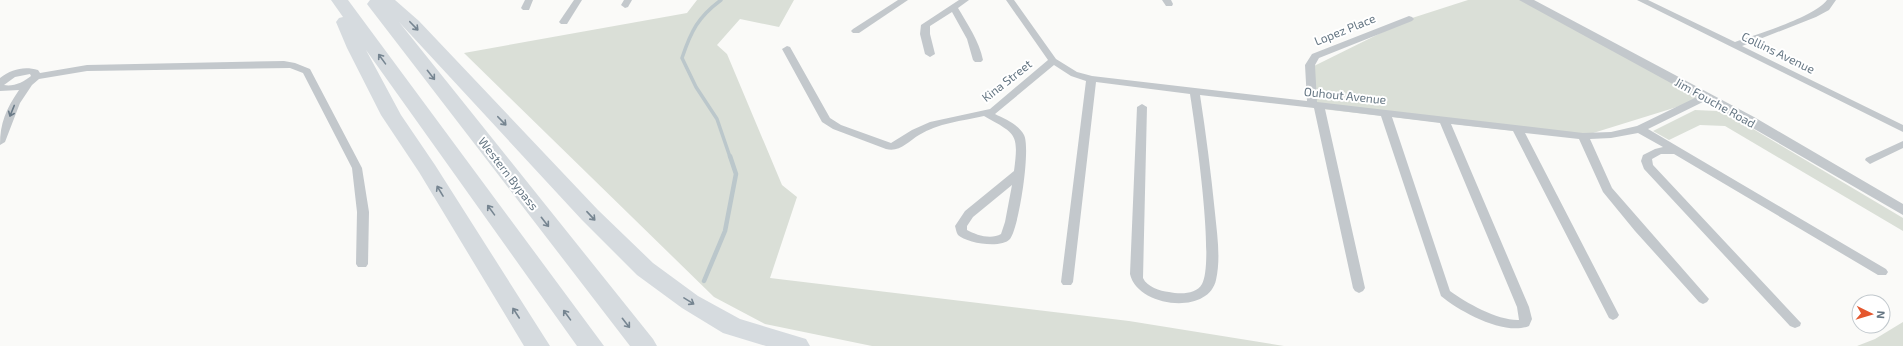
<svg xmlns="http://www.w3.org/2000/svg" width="1903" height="346" font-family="'Exo 2',sans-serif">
  <rect width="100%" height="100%" fill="#fafaf8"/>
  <!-- green -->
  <g fill="#dadfd7">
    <path d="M697,0H794L779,27L740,19L717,45L727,54L782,185L797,197L770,278L1129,321L1284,346H872L765,324L714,297L464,53L687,13Z"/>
    <path d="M1468,0H1524L1706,98L1577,138L1313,108L1314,66L1409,19Z"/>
    <path d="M1695,110L1717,111L1738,120L1903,218V231L1725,126L1700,125L1669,140L1653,131Z"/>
    <path d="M1903,322V346H1857L1875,339Z"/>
  </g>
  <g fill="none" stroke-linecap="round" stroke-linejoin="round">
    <!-- stream-far1 -->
    <path stroke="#bbc7cb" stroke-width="3.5" d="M721,0C698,17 691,31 682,58L696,87L717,119L730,157"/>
    <!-- stream -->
    <path stroke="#bbc7cb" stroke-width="4.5" d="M704,281L725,231L736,174L730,156"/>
    <!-- minor -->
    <g fill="#c3c8cc" fill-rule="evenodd">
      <path d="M525,0H533L529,10H523L521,8Z"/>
      <path d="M574,0H582L567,24H561L559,22Z"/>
      <path d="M624,0H632L628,7L625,8L621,5Z"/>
      <path d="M898,0H908L859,33H853L851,31L853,29Z"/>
      <path d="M959,0H969L958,8C968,25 979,41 983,60L981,62H975L973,60L967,39L952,12L930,26V34L935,54L930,57L925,54L920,34L921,25Z"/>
      <path d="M1006,0H1014L1056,59L1077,72L1092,76L1307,101L1305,65L1312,54L1409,16L1412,17L1414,19L1412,21L1319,58L1315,65L1317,102L1583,133L1611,132L1637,126L1701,95H1709L1710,97L1709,99L1648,129L1886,269L1888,272L1886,275H1878L1674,154H1661L1652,159L1653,165L1801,323L1800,326L1795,328L1790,326L1644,169L1641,161L1643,155L1655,149L1663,147L1638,133L1611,138L1590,139L1612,188L1709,299L1707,302L1703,304L1699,302L1635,231L1603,192L1579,139L1525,133L1619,315L1617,318L1613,320L1609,318L1513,131L1451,124L1529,307L1532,319L1529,326C1505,336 1460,312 1441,296L1381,116L1325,109L1365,288L1363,291L1359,293L1355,291L1353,288L1314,108L1200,95C1206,134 1211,173 1215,213C1217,234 1221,258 1216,280C1208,316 1137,307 1130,274L1137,107L1142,104L1147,107L1143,278C1147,287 1160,291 1169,292C1179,294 1196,295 1202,284C1215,261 1195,126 1190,94L1096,82L1073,282L1071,285H1063L1061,282L1086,81L1071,76L1054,65L995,114C1005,119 1018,124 1024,135C1031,148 1019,228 1010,239C1001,249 966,243 958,235C956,232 956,229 955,226L965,211L1014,171C1019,133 1016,134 984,116C962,121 938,123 919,135C909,141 899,153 886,149L833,129L822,122L782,49L787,46L790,47L830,118L841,125L891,143L912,130L930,122L990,109L1048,60ZM1392,117L1440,123L1517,307L1519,320C1499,321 1466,303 1450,291ZM1012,185L1005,222L1001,234C991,240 976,235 967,230V226L973,217Z"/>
      <path d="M1162,0H1171L1173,4L1172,6H1166Z"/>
      <path d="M1637,0H1648L1735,42C1757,34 1815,17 1827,0H1836L1829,10L1816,17L1742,46L1903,125V132Z"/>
      <path d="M284,61L295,63L310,69L362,168L369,212L368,264L366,267H358L356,264L357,212L352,168L303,73L290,68L87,71L39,79L32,85L20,103L5,142L0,145C0,123 6,109 19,90L0,91V78C12,69 24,66 38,70L40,73L87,65ZM30,74L31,76C24,82 13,87 4,85L15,77Z"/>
      <path d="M1903,141V148L1874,162L1870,164L1865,160L1866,158Z"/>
    </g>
    <!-- tertiary -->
    <path fill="#c3c8cc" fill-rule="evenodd" d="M1519,0H1534L1754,117L1903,204V215L1744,123Z"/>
    <!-- motorway -->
    <g fill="#d6dbdf" fill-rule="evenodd">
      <path d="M331,0H348L604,346H577L366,50L401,115L435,165L550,346H524L419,172L381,115L347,48L336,22L339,18L343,17Z"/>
      <path d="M370,0H395L419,21L598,210L653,263L698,296L740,319L806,339L810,346H766L723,333L682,308L637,275L582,220L399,22L653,339L657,346H630L370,8L367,4Z"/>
    </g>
  </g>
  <!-- one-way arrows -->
  <defs><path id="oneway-shaft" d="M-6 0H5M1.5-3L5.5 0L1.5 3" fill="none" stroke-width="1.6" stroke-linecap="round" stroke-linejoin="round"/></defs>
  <g stroke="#768591">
    <use href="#oneway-shaft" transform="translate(414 26) rotate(46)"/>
    <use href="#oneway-shaft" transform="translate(382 59) rotate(-126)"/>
    <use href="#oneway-shaft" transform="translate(431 75) rotate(52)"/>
    <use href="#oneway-shaft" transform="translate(502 121) rotate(46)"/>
    <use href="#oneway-shaft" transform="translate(440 191) rotate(-121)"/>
    <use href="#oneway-shaft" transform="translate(491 210) rotate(-126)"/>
    <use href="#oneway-shaft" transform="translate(591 216) rotate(47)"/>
    <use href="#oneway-shaft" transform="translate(545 222) rotate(52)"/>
    <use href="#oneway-shaft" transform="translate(689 301) rotate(32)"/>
    <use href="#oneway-shaft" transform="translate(516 313) rotate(-123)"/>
    <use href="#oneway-shaft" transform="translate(567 315) rotate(-126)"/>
    <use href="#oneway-shaft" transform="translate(626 323) rotate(52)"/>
  </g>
  <use stroke="#6a7a87" href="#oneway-shaft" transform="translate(12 111) rotate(112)"/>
  <g text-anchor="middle" stroke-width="4" stroke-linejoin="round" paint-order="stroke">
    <!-- street labels -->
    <g font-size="12" fill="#657683" stroke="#fff">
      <text transform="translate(1345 30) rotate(-22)" y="4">Lopez Place</text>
      <text transform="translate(1778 53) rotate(26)" y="4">Collins Avenue</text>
      <text transform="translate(1007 81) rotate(-38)" y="4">Kina Street</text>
      <text transform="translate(1345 96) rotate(6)" y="4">Ouhout Avenue</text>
      <text transform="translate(1715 103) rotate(29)" y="4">Jim Fouche Road</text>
      <text transform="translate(508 174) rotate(52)" y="4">Western Bypass</text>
    </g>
  </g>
  <!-- north arrow -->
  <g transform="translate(1871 314) rotate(95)"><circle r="19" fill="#ffffff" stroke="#c1c8cd"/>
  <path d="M0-3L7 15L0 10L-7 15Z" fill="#e4572e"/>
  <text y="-6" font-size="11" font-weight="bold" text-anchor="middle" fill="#657683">N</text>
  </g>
</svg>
